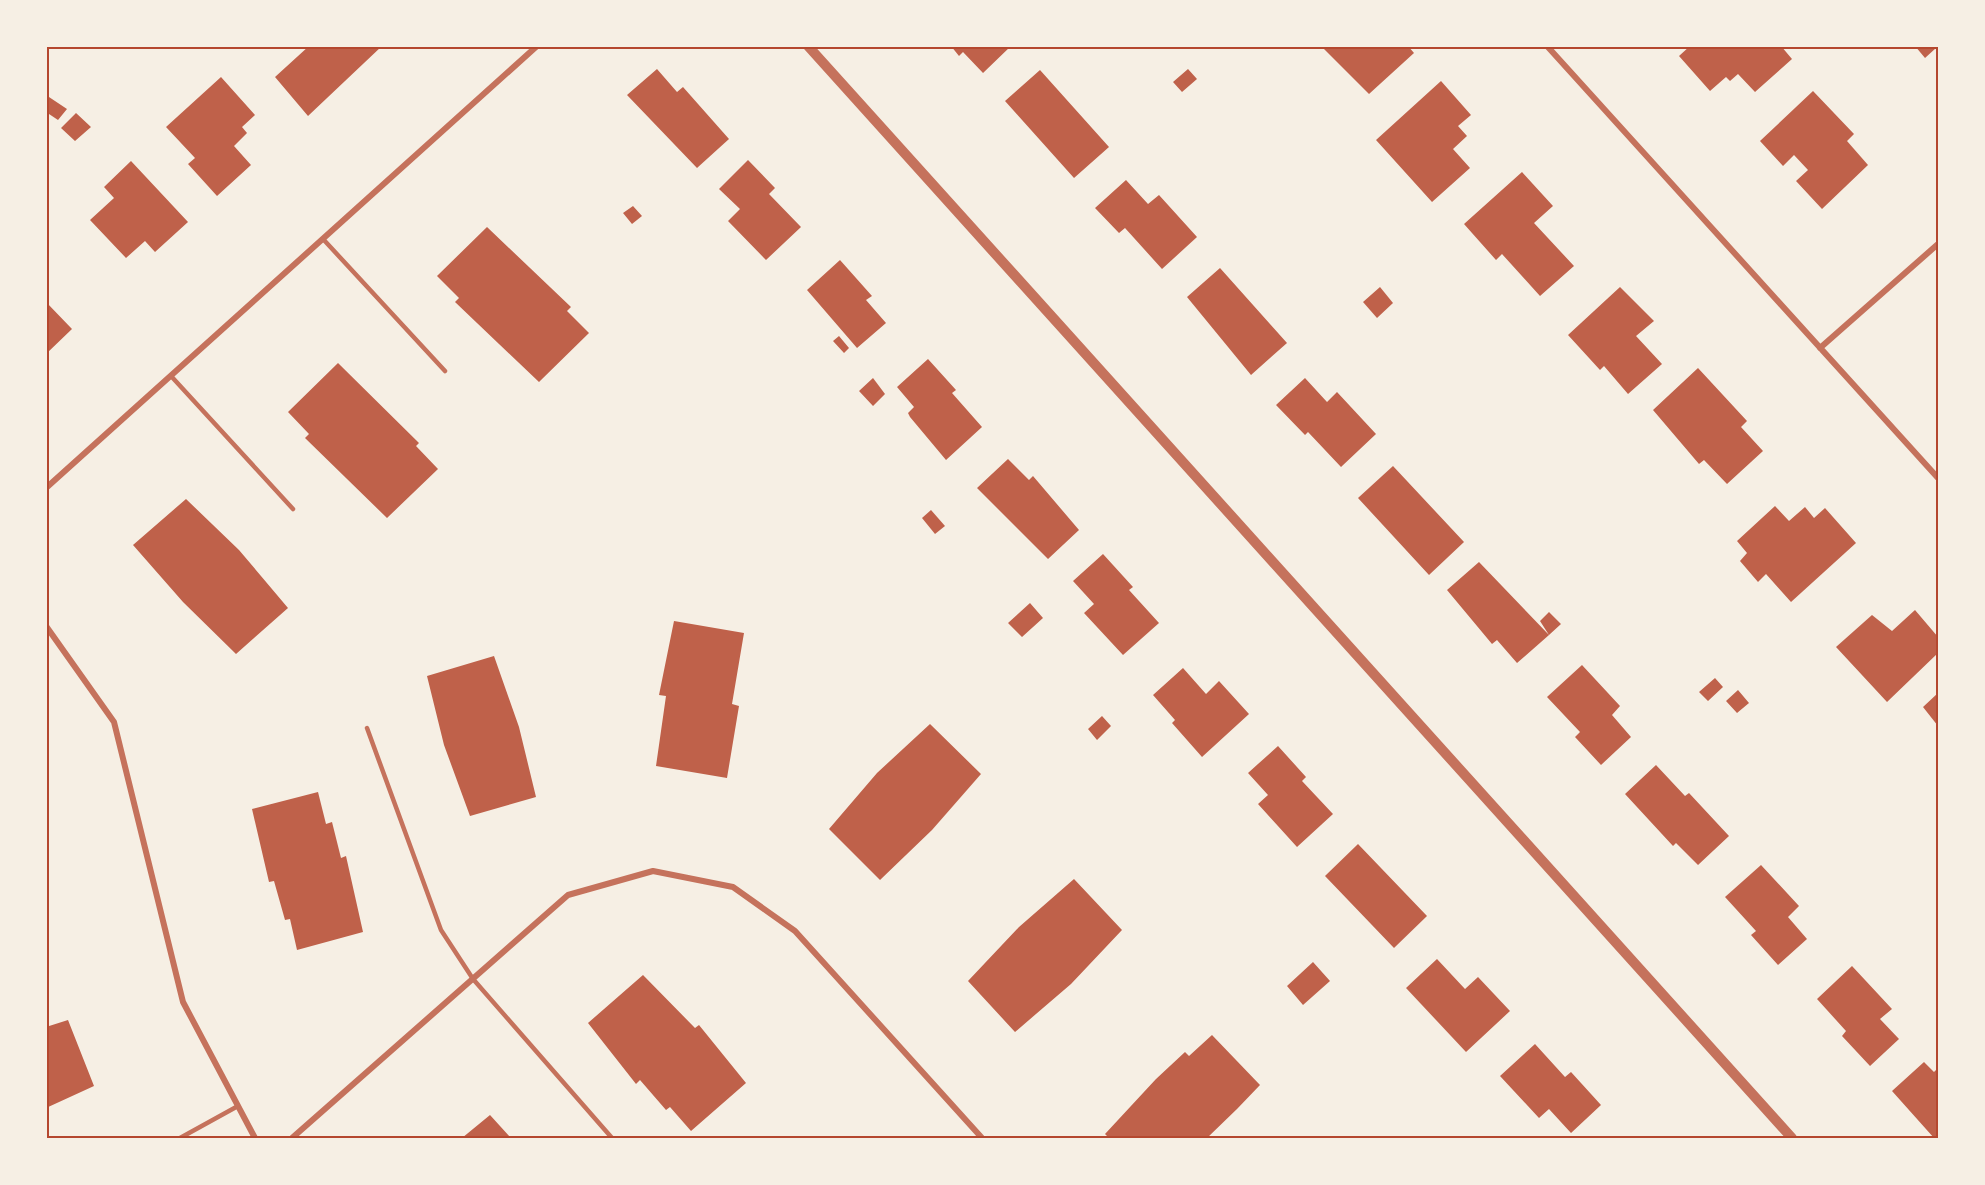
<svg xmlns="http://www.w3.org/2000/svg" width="1985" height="1185" font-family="Bitter,serif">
<rect width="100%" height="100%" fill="#f6efe4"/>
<path fill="#bf614a" d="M309 46H382L308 116 275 77Z
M951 46H1011L983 73 963 52 959 56Z
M1321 46H1408L1414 53 1369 94Z
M1690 46H1781L1792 59 1755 92 1738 74 1730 81 1726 77 1710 91 1679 56Z
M1915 46H1935L1936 48 1925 58Z
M657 69 677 92 683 87 729 139 697 168 627 95Z
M1188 69 1197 79 1182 92 1173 82Z
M1040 70 1109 147 1074 178 1005 101Z
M221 77 255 115 242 127 247 133 234 146 251 165 217 196 188 164 195 158 166 127Z
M1441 81 1471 115 1458 126 1467 136 1453 149 1470 168 1432 202 1376 140Z
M1813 91 1854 134 1847 141 1868 165 1822 209 1796 181 1808 170 1794 155 1783 166 1760 141Z
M49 97 67 109 58 120 46 112V100Z
M76 113 91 127 75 141 61 128Z
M748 160 775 188 769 194 801 227 766 260 728 221 740 209 719 189Z
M131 161 188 222 155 252 145 241 126 258 90 220 114 198 104 187Z
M1522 172 1553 206 1534 223 1574 266 1540 296 1502 254 1496 260 1464 224Z
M1126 180 1148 204 1159 195 1197 237 1162 269 1125 228 1119 233 1095 208Z
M633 206 642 216 632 224 623 213Z
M487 227 571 307 567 311 589 333 539 382 455 302 459 298 437 276Z
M840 260 872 296 866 300 886 323 857 348 807 290Z
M1220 268 1287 343 1251 375 1187 297Z
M1380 287 1393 303 1377 318 1363 302Z
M1620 287 1654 321 1636 336 1662 364 1628 394 1604 366 1600 370 1568 335Z
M46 302 72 329 46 354Z
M839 336 849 348 844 353 833 341Z
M928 359 956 390 952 393 982 427 946 460 910 417 908 413 914 407 897 387Z
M338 363 419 443 416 446 438 469 387 518 305 438 309 434 288 412Z
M1698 368 1747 421 1741 427 1763 451 1727 484 1704 460 1699 464 1653 410Z
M873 378 885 394 873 406 859 391Z
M1305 378 1327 402 1337 392 1376 434 1341 467 1308 432 1305 435 1276 405Z
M1008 459 1029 480 1033 476 1079 530 1048 559 977 488Z
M1393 466 1464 542 1429 575 1358 498Z
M186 499 239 550 288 608 236 654 183 602 133 545Z
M1775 506 1789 521 1805 507 1814 518 1825 508 1856 543 1791 602 1766 574 1758 582 1740 561 1747 553 1737 541Z
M931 510 945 526 935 534 922 518Z
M1103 554 1133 587 1129 590 1159 623 1123 655 1084 613 1094 604 1073 581Z
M1479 562 1549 635 1517 663 1497 640 1492 644 1447 590Z
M1030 603 1043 618 1022 637 1008 623Z
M1915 610 1938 637V653L1887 702 1836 647 1872 615 1892 631Z
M1549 612 1561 624 1549 635 1540 621Z
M674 621 744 633 732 704 739 706 727 778 656 766 666 696 659 695Z
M494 656 519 727 536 797 470 816 444 745 427 676Z
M1582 665 1620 706 1612 715 1631 737 1601 765 1575 737 1580 732 1547 697Z
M1183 668 1206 694 1219 681 1249 714 1202 757 1172 723 1175 720 1153 695Z
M1715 678 1723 687 1708 701 1699 692Z
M1738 690 1749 703 1737 713 1726 701Z
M1938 693V726L1923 707Z
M1102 716 1111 726 1097 740 1088 729Z
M930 724 981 774 932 830 880 880 829 829 877 773Z
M1278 746 1306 777 1302 781 1333 814 1297 847 1258 804 1268 795 1248 773Z
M1656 765 1685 796 1689 793 1729 836 1698 865 1676 843 1673 846 1625 794Z
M318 792 326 824 332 822 341 858 346 856 363 932 297 950 290 919 285 920 274 881 269 882 252 809Z
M1358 844 1427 916 1394 948 1325 876Z
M1761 865 1799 906 1788 917 1807 939 1778 965 1751 935 1756 931 1725 897Z
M1074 879 1122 930 1071 984 1015 1032 968 981 1019 927Z
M1437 959 1465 989 1478 977 1510 1011 1466 1052 1406 988Z
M1313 962 1330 981 1303 1005 1287 986Z
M1852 966 1892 1009 1880 1019 1899 1039 1870 1066 1842 1036 1846 1031 1817 999Z
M643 975 695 1028 699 1025 746 1083 691 1131 670 1107 666 1110 640 1080 636 1084 588 1023Z
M68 1020 94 1086 46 1108V1027Z
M1212 1035 1260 1085 1237 1109 1207 1138H1109L1105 1134 1156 1079 1185 1052 1189 1056Z
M1535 1044 1565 1077 1571 1072 1601 1105 1571 1133 1549 1109 1539 1118 1500 1076Z
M1924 1062 1934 1072 1938 1068V1138H1934L1892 1091Z
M490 1115 511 1138H462Z"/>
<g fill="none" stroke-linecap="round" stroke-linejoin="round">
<path stroke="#c5725c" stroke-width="4.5" d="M323 239 445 371
M171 376 293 509
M367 728 441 930 473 979 612 1138
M180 1138 238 1106"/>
<path stroke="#c5725c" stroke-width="6" d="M1547 46 1938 478
M1820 348 1938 244
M46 488 537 46
M46 626 114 722 183 1002 255 1138
M292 1138 568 895 653 871 733 887 795 931 982 1138"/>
<path stroke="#c5725c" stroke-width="10" d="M808 46 1792 1138"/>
</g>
<rect width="1985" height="1185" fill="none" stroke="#f6efe4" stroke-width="96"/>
<rect x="48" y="48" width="1889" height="1089" fill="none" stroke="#b5482f" stroke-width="2"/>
</svg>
